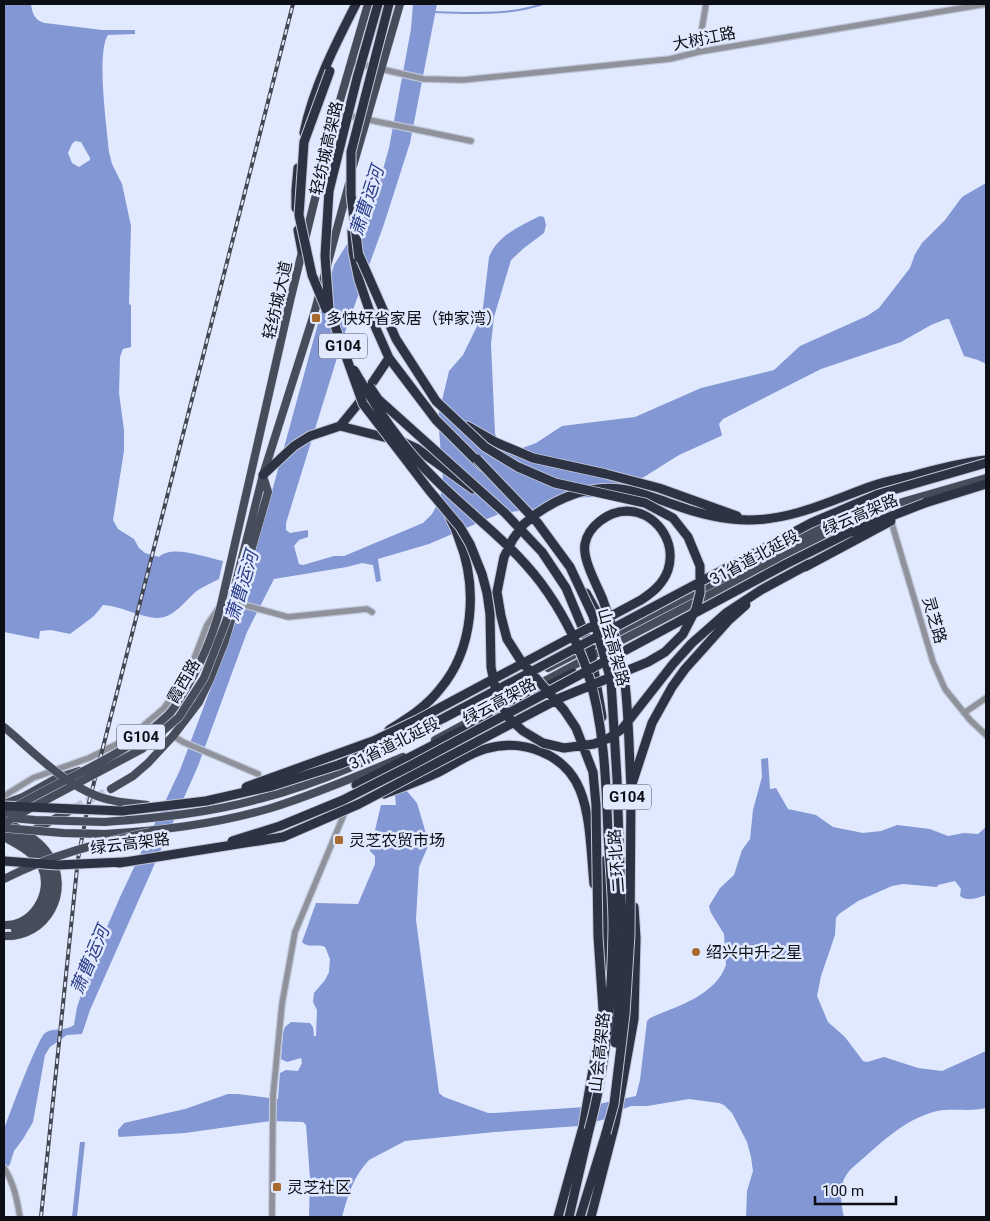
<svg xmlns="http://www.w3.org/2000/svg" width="990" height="1221" font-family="Roboto,'Noto Sans SC',sans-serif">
<rect width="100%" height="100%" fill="#e1e9fe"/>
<path fill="#8297d4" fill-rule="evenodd" d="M4 4H31C32 13 35 21 45 23L102 30H135V34L108 35C96 53 107 128 109 152L112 164 122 184 131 226 129 304 131 305V347L123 349 120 357 119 393 124 430V451L113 520 118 529 134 539 139 548 145 553 159 557C172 544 207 558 223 561L219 579C212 583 204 586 198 590 185 600 174 619 156 618 137 616 121 606 103 605L94 616 70 634 51 630 40 631 39 639 4 632ZM75 141 81 142 90 158V160L79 167 72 163 68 153 72 144Z
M413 4H437L410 143 384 224 345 332 286 523V530L290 533 308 530V537L299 540 294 546 299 564 303 565 334 556H344L423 523 432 514 440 499 443 481 438 417 449 371 463 355 482 316 489 257C498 235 520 226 540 216L544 217 546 225 544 233 524 248 511 260 494 317 491 344 495 434 498 440 520 449 536 443 562 426 635 417 701 388 774 370 800 346 867 316 879 308 910 268 915 254 922 243 945 220 962 197 986 183V364L978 360 964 356 949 319H946L931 325 901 342 821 369 723 419 719 424 722 435 721 436 679 455 644 477 593 497 568 498 544 508 501 513 429 544 378 559 381 581 376 582 373 565 362 563 347 567 274 579 247 632 198 766 90 1010 82 1034 67 1035 50 1047 45 1055 33 1122 23 1139 14 1151 10 1164 4 1172C4 1159 1 1142 4 1130 8 1117 38 1038 45 1033 53 1027 65 1032 74 1025L77 1007 96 952 121 895 180 770 248 589C245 577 250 568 254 557L334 265 374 201 389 148 411 29Z
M768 758 770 789 776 788 788 809 816 815 833 827 863 833 881 831 897 825 930 829 948 836 964 833 978 834 986 827V895C977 898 968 902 960 896L961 889 955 881 938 885 937 887 903 884 892 886 858 901 839 914 836 918 835 935 821 976 817 996 828 1022 845 1037 863 1061 867 1062 884 1057 918 1068 942 1071 986 1051V1108C970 1112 954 1108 937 1111 903 1119 877 1147 851 1169 838 1182 840 1200 844 1217H746L747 1191 753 1171 751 1157 747 1142 732 1113 724 1105 719 1103 689 1099 647 1106H631L623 1109 617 1116 579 1126 495 1132 405 1141 369 1160C353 1177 348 1195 342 1217H309L310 1178 306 1125 303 1122 271 1121 185 1133 119 1137 118 1135V1130L124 1123 185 1109 228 1094H238L278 1099 280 1073 286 1070 298 1071 302 1063 301 1058 287 1062 281 1059 283 1033 285 1027 291 1022 310 1023 313 1027 314 1036H316L317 1010 313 1002 314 993 325 980 329 972 330 959 325 947C317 943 309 949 302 942L316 903 358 904 375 864V856L370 851 381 805H396L394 787 401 784 417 803 429 844 419 867 416 920 439 1093 444 1097 488 1113H494L585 1107 636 1096 640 1080 647 1021 650 1018C677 1006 715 996 726 965L724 934 711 913 709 906 720 888 734 875 742 850 750 839 753 810 762 777 761 759Z
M80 1142H85L77 1217H72Z"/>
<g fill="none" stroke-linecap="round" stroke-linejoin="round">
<path stroke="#8297d4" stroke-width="2" d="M434 12C471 13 507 16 543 4"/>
<path stroke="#c1c8db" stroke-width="8" stroke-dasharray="8 4" stroke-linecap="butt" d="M76 807 111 789"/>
<g stroke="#bfc6d9" stroke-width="8">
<path id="minor" d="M698 52 706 4
M351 62 424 79 463 80 670 59 698 52 986 4
M336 113 471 141
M884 497 933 662 945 689 970 720 986 735
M237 603 288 617 367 609 372 612
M964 713 986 698
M173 736 183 742 258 774
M4 796 33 778 89 758 129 738 164 708 189 672 207 625 218 609
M4 1168C14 1183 17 1200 20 1217
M272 1217 273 1096 282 1004 295 932 352 795"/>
</g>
<g stroke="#bfc6d9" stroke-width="9">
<path id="major" d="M353 166 400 4
M221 605 290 301 334 121 368 4
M230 606 263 475 314 314 349 184
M548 668 868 504 890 494
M435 740 593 655 871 511 986 478
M111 789 133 776 148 763 173 736 199 702 210 679 225 641 268 492 263 476
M120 802 147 805
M4 804 23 797 57 778 79 771
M4 820C20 830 39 839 49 855 72 891 47 938 4 936
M105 822C157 818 209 813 259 799 322 783 381 755 438 725
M4 829C16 837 33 845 42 857 62 886 45 920 15 930
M30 832 73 809
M105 834C161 831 217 824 271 808 316 794 360 775 403 757
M4 837C18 845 34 852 42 868 53 893 32 927 4 925"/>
</g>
<g stroke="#bfc6d9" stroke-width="11">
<path id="highway" d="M304 133C313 88 335 45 356 4
M296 208V190L298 168
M298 230 302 251
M352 230 353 252 359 280 374 324 389 358 436 420 482 466
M340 426 358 404 389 358
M467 426 495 442 533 458 606 474 659 488 737 516
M263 475 294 446 310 436 340 426 403 442 416 448 473 489
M925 503 986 484
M536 514C566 493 600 482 636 492 648 495 660 500 672 504 696 513 723 520 749 520 793 520 832 500 872 486 885 481 899 479 912 476 937 469 961 463 986 460
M542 552 566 588 590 646 602 717
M586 593 604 625 617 663
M389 730C408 718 426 707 440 689 474 649 478 587 459 539 457 532 454 525 450 518
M356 785 573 673
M384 794C402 787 420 781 437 773 453 765 468 754 485 749 522 738 565 753 580 790 591 817 591 855 594 884
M604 975 606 860
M558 1217 583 1127 596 1052
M569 1217 589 1130
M580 1217 606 1133
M591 1217 615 1124 634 1019 636 938 634 907"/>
</g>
<use href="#minor" stroke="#8f929a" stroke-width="5.5"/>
<use href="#major" stroke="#464c5a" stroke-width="8"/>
<use href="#highway" stroke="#2e3343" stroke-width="9"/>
<g stroke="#434751" stroke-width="4">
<path id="rail" d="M41 1217 78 859 88 806 293 4"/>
</g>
<use href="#rail" stroke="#e1e9fe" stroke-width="2" stroke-dasharray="5.5" stroke-linecap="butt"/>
<g stroke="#bfc6d9" stroke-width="9" stroke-linecap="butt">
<path id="major-bridge" d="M4 727C33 751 61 782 97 796 104 799 112 800 120 802
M4 814C58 779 122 760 169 714 174 709 178 701 182 695 199 668 213 636 221 605
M12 818 35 820 105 822
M4 824 14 817 142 749 179 717 204 678 227 619 230 606
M4 828 63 833 105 834
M4 879C53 854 96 844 150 832"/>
</g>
<g stroke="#bfc6d9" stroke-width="11" stroke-linecap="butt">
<path id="highway-bridge" d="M378 4 357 78 329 191 325 256 329 309 363 404 429 490 460 527 470 544 482 574 487 593 490 614 491 667 497 697 509 718 523 731 543 743 564 748 594 744 609 738 622 729 673 664 692 643 726 613 761 590 809 564
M359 258 351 195V152L389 4
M326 309 312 275 299 215 304 142 330 71
M354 370C377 409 402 447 435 479 470 514 511 543 541 583 561 610 576 639 587 670 604 722 606 779 608 834 610 865 613 897 613 928 612 996 607 1065 589 1130
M370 387 378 399 505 513 542 552
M477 459 537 522 570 567 593 616 611 681 617 779 622 932 618 1014 615 1043
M536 514 524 524 513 539 504 557 497 592 501 616 507 639 521 661 564 710 576 728 593 772 596 805 598 936 603 1010 597 1060
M805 567 891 521
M246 787 373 741 417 720 641 600C653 592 663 584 668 570 677 541 656 512 627 511 609 511 588 526 585 544 582 559 597 585 603 600 612 625 622 659 625 684 629 718 629 753 631 787
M4 806 122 811 206 801 272 786 338 765 379 749 444 718 811 523 879 494 986 463
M232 841 280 826 343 800 410 766 786 564 848 533 925 503
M4 861 57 865 124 862
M119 863 283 837 359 804 560 698 648 662 665 652 683 634 696 609 700 593V566L688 537 673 518 645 503 555 483 518 467 485 447 436 401 396 339 359 255
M606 1133 614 1104 625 1014 630 935 631 787 652 723 672 687 685 669 728 621 746 605"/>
</g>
<use href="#major-bridge" stroke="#464c5a" stroke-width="8"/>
<use href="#highway-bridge" stroke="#2e3343" stroke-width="9"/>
</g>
<g fill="#a96a32" stroke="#e1e9fe" stroke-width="2">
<rect x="311" y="313" width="10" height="10" rx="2.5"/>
<rect x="334" y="835" width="10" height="10" rx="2.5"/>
<circle cx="696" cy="952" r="5"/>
<rect x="272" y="1182" width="10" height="10" rx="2.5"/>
</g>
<g text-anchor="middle" stroke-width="5" stroke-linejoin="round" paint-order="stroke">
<g fill="#e1e9fe" stroke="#4c505c" stroke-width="1">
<rect x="319" y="333.5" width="48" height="25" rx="4"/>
<rect x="117" y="724.5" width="48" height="25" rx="4"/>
<rect x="603" y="784.5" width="48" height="25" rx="4"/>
</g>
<g font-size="15" font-weight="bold" fill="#0c0f16">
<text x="343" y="351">G104</text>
<text x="141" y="742">G104</text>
<text x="627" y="802">G104</text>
</g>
<g font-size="16" fill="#0c0f16" stroke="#e1e9fe">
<text transform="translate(704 38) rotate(-11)" y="6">大树江路</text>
<text transform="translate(326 148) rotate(-77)" y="6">轻纺城高架路</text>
<text transform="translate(277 300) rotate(-77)" y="6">轻纺城大道</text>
<text transform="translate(860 514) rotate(-23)" y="6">绿云高架路</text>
<text transform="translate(754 557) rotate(-28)" y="6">31省道北延段</text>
<text transform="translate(935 620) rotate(74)" y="6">灵芝路</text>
<text transform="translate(614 647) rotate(75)" y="6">山会高架路</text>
<text transform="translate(183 681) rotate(-60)" y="6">霞西路</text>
<text transform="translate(499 701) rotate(-28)" y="6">绿云高架路</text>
<text transform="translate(394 743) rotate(-26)" y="6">31省道北延段</text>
<text transform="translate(130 843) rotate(-7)" y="6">绿云高架路</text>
<text transform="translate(616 861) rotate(-94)" y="6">二环北路</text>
<text transform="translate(599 1052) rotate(-84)" y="6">山会高架路</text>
</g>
<g font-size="16" fill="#0c0f16" stroke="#e1e9fe" text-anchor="start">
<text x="326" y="324">多快好省家居（钟家湾）</text>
<text x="349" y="846">灵芝农贸市场</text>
<text x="706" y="958">绍兴中升之星</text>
<text x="287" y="1193">灵芝社区</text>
</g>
<g font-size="18" font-style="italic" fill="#2c3e88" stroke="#e1e9fe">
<text transform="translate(367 201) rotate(-72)" y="6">萧曹运河</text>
<text transform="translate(242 586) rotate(-73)" y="6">萧曹运河</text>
<text transform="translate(90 960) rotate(-67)" y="6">萧曹运河</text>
</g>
</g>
<rect width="990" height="1221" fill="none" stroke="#0c0f16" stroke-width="10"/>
<path d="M815 1196v8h81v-8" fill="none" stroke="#0c0f16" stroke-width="2.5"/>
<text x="822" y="1196" font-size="15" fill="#0c0f16" stroke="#e1e9fe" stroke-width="4" paint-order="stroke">100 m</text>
</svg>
